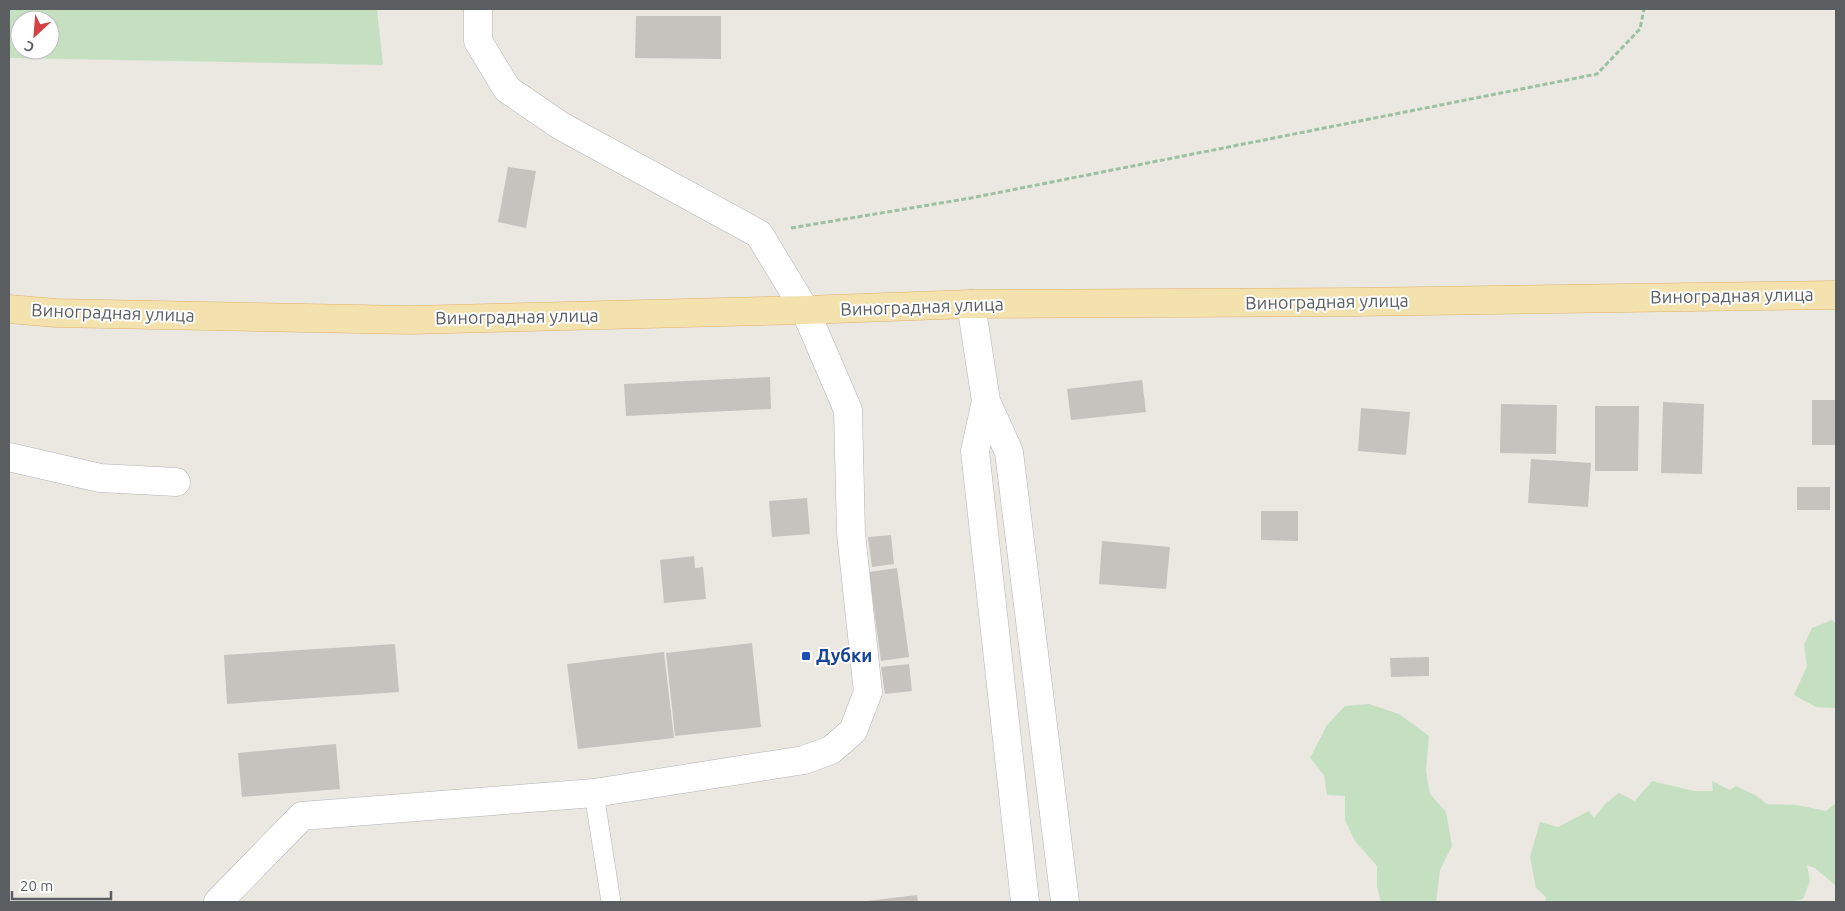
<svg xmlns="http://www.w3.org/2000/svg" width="1845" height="911" font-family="Ubuntu,sans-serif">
<rect width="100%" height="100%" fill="#ebe8e2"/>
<path fill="#c4e0c1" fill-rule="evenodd" d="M9 9H377L383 65 9 58ZM20 20H50V50H20Z
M1832 620 1836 624V708L1816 707 1794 695 1807 666 1804 645 1812 628Z
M1369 704 1399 714 1429 736 1426 771 1430 794 1446 812 1452 846 1440 870 1436 902H1381L1377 887V866L1355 841 1345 820V796L1327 795 1324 775 1310 758 1327 725 1345 706Z
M1652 781 1694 791H1713L1712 781 1730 790 1736 786 1755 795 1767 804 1797 805 1826 811 1836 803V886L1815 868 1807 865 1810 881 1803 899 1787 902H1545L1546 897 1536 888 1530 857 1540 822 1558 827 1589 811 1594 818 1606 803 1619 793 1635 801Z"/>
<path fill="#c6c3bf" d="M636 16H721V59L635 58Z
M508 167 536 171 526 228 498 222Z
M770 377 771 409 626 416 624 384Z
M1142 380 1146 412 1071 420 1067 389Z
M1812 400H1836V445H1812Z
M1663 402 1704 404 1702 474 1661 473Z
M1501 404 1557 405 1556 454 1500 453Z
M1595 406H1639L1638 471H1595Z
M1361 408 1410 412 1406 455 1358 451Z
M1531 459 1591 463 1588 507 1528 503Z
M1797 487H1830V510H1797Z
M807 498 810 534 772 537 769 501Z
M1261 511H1298V541L1261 540Z
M891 535 894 564 872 567 868 537Z
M1102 541 1170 547 1166 589 1099 584Z
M694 556 695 568 703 567 706 599 664 603 660 560Z
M897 568 909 657 881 661 869 572Z
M752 643 761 727 675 736 666 653Z
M395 644 399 692 227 704 224 655Z
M664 652 674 738 578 749 567 664Z
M1429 657V676L1391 677 1390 658Z
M909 664 912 691 885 694 881 667Z
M336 744 340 789 242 797 238 753Z
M917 895 918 902H867V901Z"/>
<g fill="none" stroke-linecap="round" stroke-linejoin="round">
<g stroke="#afb3b6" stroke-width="20">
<path id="service" d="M594 793 611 902"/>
</g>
<g stroke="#afb3b6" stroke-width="29">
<path id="minor" d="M971 304 986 401 1009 452 1065 902
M986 401 975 451 1025 902
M9 457 100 478 176 482
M218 902 302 816 594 793 804 760 831 750 853 731 868 692 851 533 848 410 805 310 759 234 561 126 507 89 478 41V9"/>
</g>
<g stroke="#dfb167" stroke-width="29">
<path id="primary" d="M9 309 56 313 410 320 805 310 971 304 1356 302 1836 295"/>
</g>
<path stroke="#9bc0a2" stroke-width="3" stroke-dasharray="5 2.5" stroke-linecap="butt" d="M791 228 971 198 1597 74 1640 29 1644 9"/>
<use href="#service" stroke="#fff" stroke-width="19"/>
<use href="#minor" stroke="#fff" stroke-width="28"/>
<use href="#primary" stroke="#f4e2ae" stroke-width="28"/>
</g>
<rect fill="#1a4fb4" stroke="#fff" stroke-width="2" x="801" y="651" width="10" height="10" rx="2.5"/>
<g text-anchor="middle" stroke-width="4" stroke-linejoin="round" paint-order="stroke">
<g font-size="18" fill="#5a5e61" stroke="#fff">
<text transform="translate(1732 296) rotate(-1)" y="6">Виноградная улица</text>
<text transform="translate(1327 302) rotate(-1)" y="6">Виноградная улица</text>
<text transform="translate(922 307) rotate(-2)" y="6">Виноградная улица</text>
<text transform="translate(113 313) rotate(2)" y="6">Виноградная улица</text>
<text transform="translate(517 317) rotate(-1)" y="6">Виноградная улица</text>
</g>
<g font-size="18" font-weight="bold" fill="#164399" stroke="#fff" text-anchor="start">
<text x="816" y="662">Дубки</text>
</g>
</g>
<rect width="1845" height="911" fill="none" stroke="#5a5e61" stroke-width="20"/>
<g transform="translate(35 35) rotate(206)"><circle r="24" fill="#ffffff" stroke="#bdbfc0"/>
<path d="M0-4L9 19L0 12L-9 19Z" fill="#d24144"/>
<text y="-8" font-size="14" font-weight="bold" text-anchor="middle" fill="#5a5e61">С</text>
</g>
<path d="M12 891v8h99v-8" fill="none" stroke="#5a5e61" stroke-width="2.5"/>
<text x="20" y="891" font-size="15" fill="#5a5e61" stroke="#ffffff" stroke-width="4" paint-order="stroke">20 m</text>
</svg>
